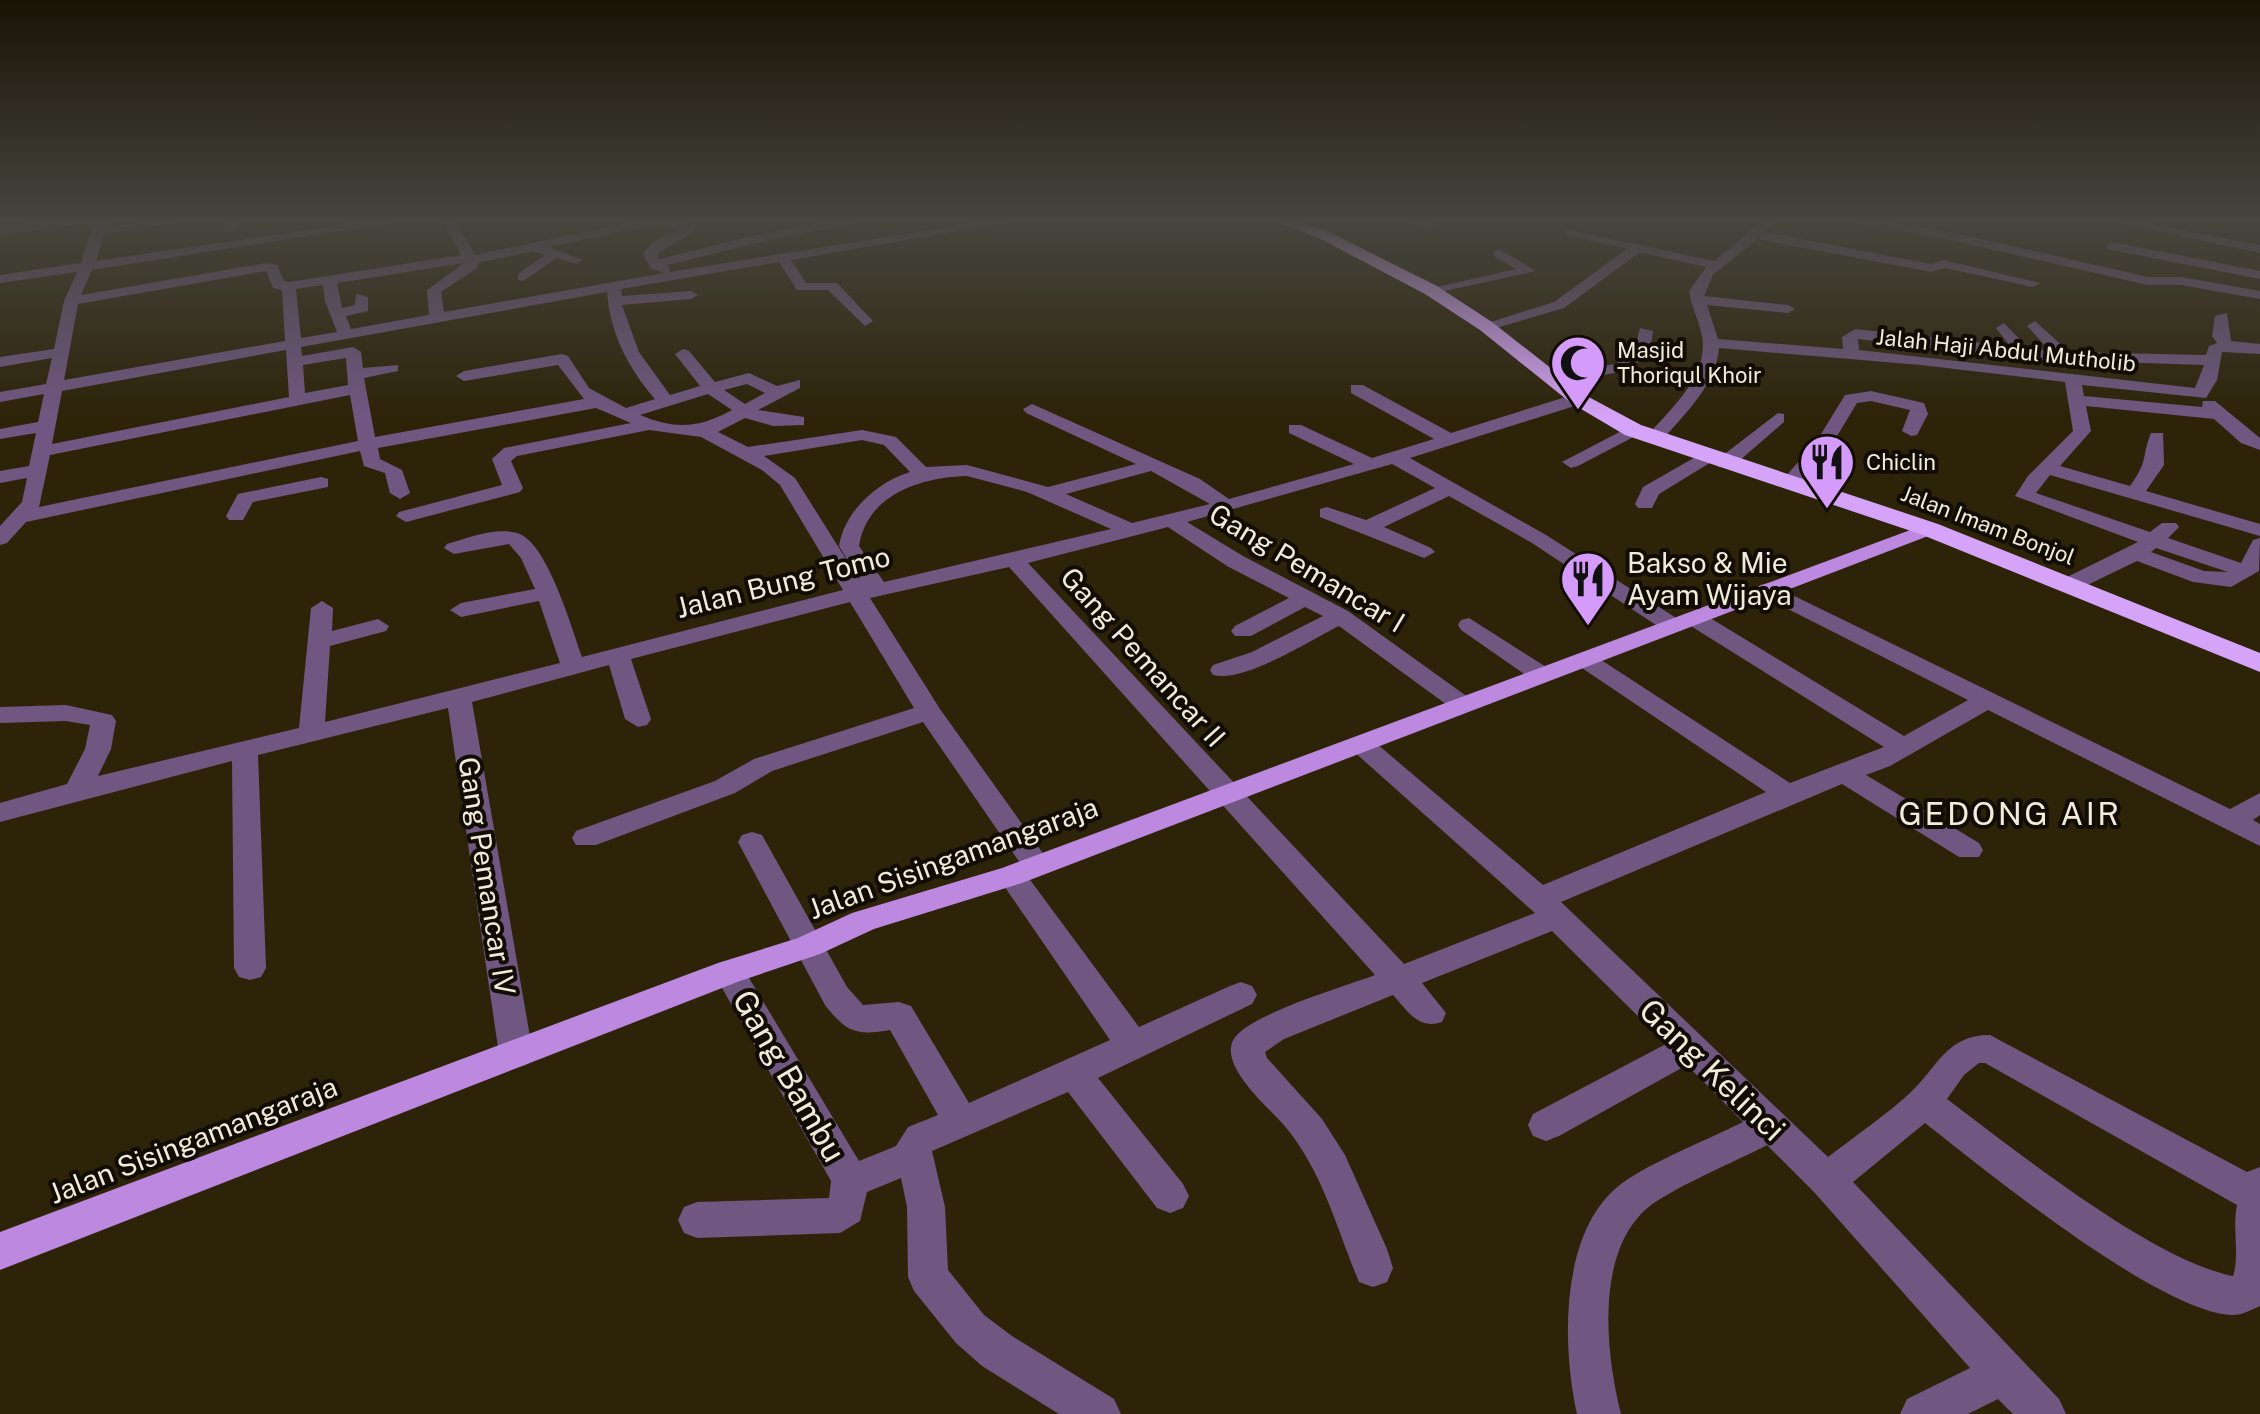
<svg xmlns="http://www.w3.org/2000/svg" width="2260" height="1414" font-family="'Public Sans',sans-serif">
<rect width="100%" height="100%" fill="#2d2309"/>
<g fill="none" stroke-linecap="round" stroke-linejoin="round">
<path fill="#705781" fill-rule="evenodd" d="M62 219H107L106 226 195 219 104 234 96 261 382 219H415L92 270 81 295 266 263 277 265 284 281 289 282 461 255 443 219H455L475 255 645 219H669L694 226V232L657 254 659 259C731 242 803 219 877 219L773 239 668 265 670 272 997 219H1027L791 260 806 283H837L873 321 865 326 828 290H797L779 262 621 289 622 296 691 291 698 295 691 299 622 305 639 352 670 395 700 386 675 354 683 349 689 351 715 382 749 373 777 386 800 380V388L758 410 804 417V425L773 426 745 418 718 432 748 447 862 430 896 437 926 467 967 465 1048 487 1136 464 1026 413 1023 409 1032 404 1200 479 1229 499 1354 464 1289 433V425H1301L1372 458 1434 439 1351 393V385H1363L1451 433 1572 395H1584V403L1410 458 1546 535 1681 621 1684 626 1681 631H1665L1532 543 1449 496 1384 527 1431 548 1435 552 1424 558 1320 517V509L1327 507 1366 520 1435 488 1392 464 1187 522 1243 556 1348 611 1472 700 1475 705 1472 710H1454L1339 626C1310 640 1245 683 1213 675L1210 670 1213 665 1252 652 1323 616 1305 607 1251 636H1235L1231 631 1235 626 1289 598 1227 566 1168 527 1028 563 1404 964 1535 913 1352 750 1348 744 1352 738H1370L1543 885 1766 792 1576 664 1572 659 1576 654H1592L1790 783 1884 747 1686 623 1683 618 1686 613H1702L1904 736 1968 700 1760 595 1757 590 1760 585 1768 583 2230 809 2260 793V815L2253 820 2260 824V846L1988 710 1890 766 1866 775 1979 843 1983 850 1979 857H1959L1842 784 1561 902 1828 1157C1855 1136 1885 1116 1910 1093 1938 1067 1946 1035 1990 1035L2247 1172 2260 1167V1306C2251 1310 2240 1316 2231 1315 2158 1311 1986 1171 1925 1123L1853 1182 2059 1399 2066 1414H2013L1998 1399 1968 1414H1900L1907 1399 1970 1368 1814 1192 1767 1145C1737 1161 1667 1190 1645 1210 1595 1256 1606 1355 1621 1414H1577C1562 1347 1559 1231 1621 1184 1649 1163 1709 1139 1743 1122L1687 1065 1559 1136 1546 1141 1533 1136 1528 1125 1533 1114 1666 1044 1552 931 1422 983 1446 1013 1442 1022C1418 1030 1408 1011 1393 995L1284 1039 1265 1052 1267 1058 1322 1119 1345 1155 1387 1249 1393 1268 1387 1282 1373 1287 1359 1282C1336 1227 1323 1171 1283 1124 1268 1107 1214 1062 1236 1036 1257 1012 1343 987 1375 975L1009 567 870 598 940 709 1047 859 1052 866 1047 873 1037 876 1027 873 923 722 772 771 735 793 596 845H576L572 838 576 831 715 781 754 759 914 708 850 602 631 659 651 719 647 725 638 727 625 719 609 665 472 702 533 1054 528 1064 516 1068 504 1064 499 1054 448 708 258 755 266 968 261 977 250 980 239 977 234 968 232 761 0 822V803L67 784 85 749 90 725 66 721 0 723V707L66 705 112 715 116 721 111 749 98 776 299 728 311 608 322 601 333 608 332 631 378 619 389 626 386 631 330 646 325 722 560 663 539 601 461 617 450 610 461 603 535 589 521 558 509 544 454 554 444 548 447 544C469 538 494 527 517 533 547 541 572 629 582 657L843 590 780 485 762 470 701 437 649 430 517 456 511 461 523 488 520 492 406 522 396 516 399 512 502 485 492 459 504 448 631 423 596 408 378 448 380 459 402 470 410 493 400 499 390 493 385 473 364 466 360 451 26 522 7 543 0 545V526L22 502 27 478 0 483V471L29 466 36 433 0 439V429L38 422 44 394 0 402V392L46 384 52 358 0 367V357L54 349 64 301 77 272 0 283V275L81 263 94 222 0 235V227ZM656 224 677 230 654 241 643 253 650 268 664 273 444 312 441 292 477 268 478 263 532 251 545 255 518 274V280L523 281 557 258 576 264 583 260 549 247ZM464 263 427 290 429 315 351 329 346 316 368 311V297L356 294 355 305 342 308 337 283ZM266 271 273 288 282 290 285 341 64 380 78 304ZM323 285 325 301 337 332 301 338 296 289ZM607 292C610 333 628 368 655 399L626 408 589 388 568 356 562 354 464 371 456 376 464 381 558 365 584 399 375 437 364 378 398 371V365L363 368 361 352 353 347 302 356 301 347ZM286 350 289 397 52 444 62 391ZM346 358 348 385 305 393 303 365ZM747 384 765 393 745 404 724 390ZM708 394 732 410C699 428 676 430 640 415ZM350 395 358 441 39 507 50 455ZM862 440 884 445 910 472C877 482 844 512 839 546L863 586 795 478 764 456ZM1151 471 1210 504 1132 523 1066 494ZM967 476 1027 492 1111 529 884 582 859 546C867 494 922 477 967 476ZM1979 1063H1985L2237 1205C2232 1228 2240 1254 2233 1276 2153 1261 2015 1150 1947 1099L1964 1075Z
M226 219H238L235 233 224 230Z
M1395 219H1418L1438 226 1432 230Z
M1765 219H1779L1765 232 1931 264 1944 260 2040 283 2033 287 1945 268 1932 272 1757 239 1713 275 1704 296 1788 305 1795 309 1788 313 1707 305 1718 339 1843 349 1842 337 1855 329 2010 346 1996 328 2004 323 2028 348 2050 351 2027 326 2035 321 2069 352 2206 355 2209 346 2217 343 2212 336 2215 316 2227 313 2231 341 2260 344V354L2222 352 2217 380 2206 398 2082 385 2084 396 2202 407 2203 401H2215L2260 438V450L2241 443 2214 419 2086 406 2091 431 2060 466 2130 486C2149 460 2141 458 2151 433H2163L2164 465 2146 491 2260 524V536L2050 475 2036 493 2150 532 2162 523H2176L2179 527 2168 538 2241 563 2253 540 2260 538 2259 571 2231 587 2193 582 2137 561 2079 589H2063L2060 584 2063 579 2138 542 2015 496 2028 476 2073 431 2065 382 1921 365 1719 348C1716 386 1683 415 1660 443H1648V435C1671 408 1709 376 1702 336 1699 320 1691 306 1689 291L1706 267 1640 252 1564 308 1486 331 1478 326 1554 302 1627 249 1566 235V229L1714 261ZM1858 339 2024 359 2204 365 2195 388 1859 350ZM2156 548 2228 572 2204 571 2151 552Z
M1839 219H1869L1955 233 2148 277H2181L2260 291V299L2181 285H2148L1955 241Z
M2100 219H2126L2260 245V253Z
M2112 242 2260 271V279L2107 249 2105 246Z
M1499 249 1536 271 1431 294 1424 290 1516 269 1494 256V250Z
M1640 328 1653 331 1650 353 1626 371 1552 384 1544 379 1552 374 1615 364 1634 351Z
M1871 391 1924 403 1928 414 1917 435 1911 436 1902 431 1910 410 1871 401 1857 403 1831 446 1797 487H1783L1780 483 1818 439 1845 395Z
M1778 413 1784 414V422L1732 467H1718V459Z
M1633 425 1639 426V434L1578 466 1571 468 1562 462Z
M1706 451 1713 453V461L1659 494 1652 508H1638L1635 504 1643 487Z
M321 477 328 479V487L253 502 243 520H229L226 516 238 494Z
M1469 618 1551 670 1554 675 1551 680H1533L1461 630 1458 625 1461 620Z
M752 832 762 835 847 987 863 1005 899 1002 911 1006 969 1103 1110 1040 1002 883 997 876 1002 869 1012 865 1022 869 1139 1027 1230 986 1241 982 1252 986 1257 995 1252 1004 1098 1078 1183 1184 1189 1196 1183 1208 1170 1213 1157 1208 1068 1092 932 1151 945 1207 948 1270 984 1315 1012 1336 1114 1399 1121 1414H1059L982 1366 956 1343 914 1291 908 1277 907 1207 901 1178 867 1192 860 1221 840 1233 697 1238 684 1233 678 1220 684 1207 697 1202 829 1198 831 1181 713 972 718 963 729 960 740 963 859 1161 896 1146 908 1127 938 1115 890 1030C856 1036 846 1032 825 1005L738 842 742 835Z"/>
<path fill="#bd88df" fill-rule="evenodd" d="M1929 523 1939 529 1936 533 1022 883 874 929 820 954 740 981 0 1270V1232L718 963 798 938 852 913 1002 868Z"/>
<path fill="#d5a3f7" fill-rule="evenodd" d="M1269 219H1291L1329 232 1437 286 1492 322 1585 395 1641 425 1938 524 2260 653V672L1920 534 1625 435 1571 403 1480 330 1425 294 1319 238Z"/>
</g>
<linearGradient id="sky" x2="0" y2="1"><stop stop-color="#191305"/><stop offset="0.53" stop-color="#46453e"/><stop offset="1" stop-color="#46453e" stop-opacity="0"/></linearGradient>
<rect width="2260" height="417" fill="url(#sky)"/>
<defs>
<g id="mosque-pin" transform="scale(2.875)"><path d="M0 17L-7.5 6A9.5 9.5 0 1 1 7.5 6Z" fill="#d59bfa" stroke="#110d04"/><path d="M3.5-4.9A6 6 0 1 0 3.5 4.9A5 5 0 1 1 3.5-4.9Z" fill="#111"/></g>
<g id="restaurant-pin" transform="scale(2.875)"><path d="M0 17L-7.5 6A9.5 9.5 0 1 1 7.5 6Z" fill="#d59bfa" stroke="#110d04"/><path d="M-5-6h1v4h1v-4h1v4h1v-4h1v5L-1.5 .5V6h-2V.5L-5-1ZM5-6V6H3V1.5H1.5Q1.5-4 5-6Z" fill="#111"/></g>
</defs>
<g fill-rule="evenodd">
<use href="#mosque-pin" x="1578" y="363"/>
<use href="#restaurant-pin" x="1827" y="462"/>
<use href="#restaurant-pin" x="1588" y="579"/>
</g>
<g text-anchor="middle" stroke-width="8" stroke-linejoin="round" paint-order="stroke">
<g font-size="22" fill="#f1ebdc" stroke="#110d04" text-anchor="start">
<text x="1617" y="358">Masjid<tspan x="1617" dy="25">Thoriqul Khoir</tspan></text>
<text x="1866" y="470">Chiclin</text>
</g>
<g font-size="22" fill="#f1ebdc" stroke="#110d04">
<text transform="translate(2006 350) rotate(6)" y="8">Jalah Haji Abdul Mutholib</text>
<text transform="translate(1988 525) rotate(21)" y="8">Jalan Imam Bonjol</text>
</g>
<g font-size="28" fill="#f1ebdc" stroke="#110d04" text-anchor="start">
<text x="1627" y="573">Bakso &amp; Mie<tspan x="1627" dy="32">Ayam Wijaya</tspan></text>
</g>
<g font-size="28" fill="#f1ebdc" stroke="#110d04">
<text transform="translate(1307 568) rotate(31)" y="10">Gang Pemancar I</text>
<text transform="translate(783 582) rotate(-14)" y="10">Jalan Bung Tomo</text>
<text transform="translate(1143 657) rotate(48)" y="10">Gang Pemancar II</text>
<text transform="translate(953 858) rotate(-20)" y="10">Jalan Sisingamangaraja</text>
<text transform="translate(487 876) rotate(81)" y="10">Gang Pemancar IV</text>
<text transform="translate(193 1140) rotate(-21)" y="10">Jalan Sisingamangaraja</text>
</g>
<g font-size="32" letter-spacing="2.5" fill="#f1ebdc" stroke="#110d04">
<text x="2010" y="825">GEDONG AIR</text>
</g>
<g font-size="32" fill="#f1ebdc" stroke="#110d04">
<text transform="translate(1712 1070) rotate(44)" y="11">Gang Kelinci</text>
<text transform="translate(789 1076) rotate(60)" y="11">Gang Bambu</text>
</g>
</g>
</svg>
